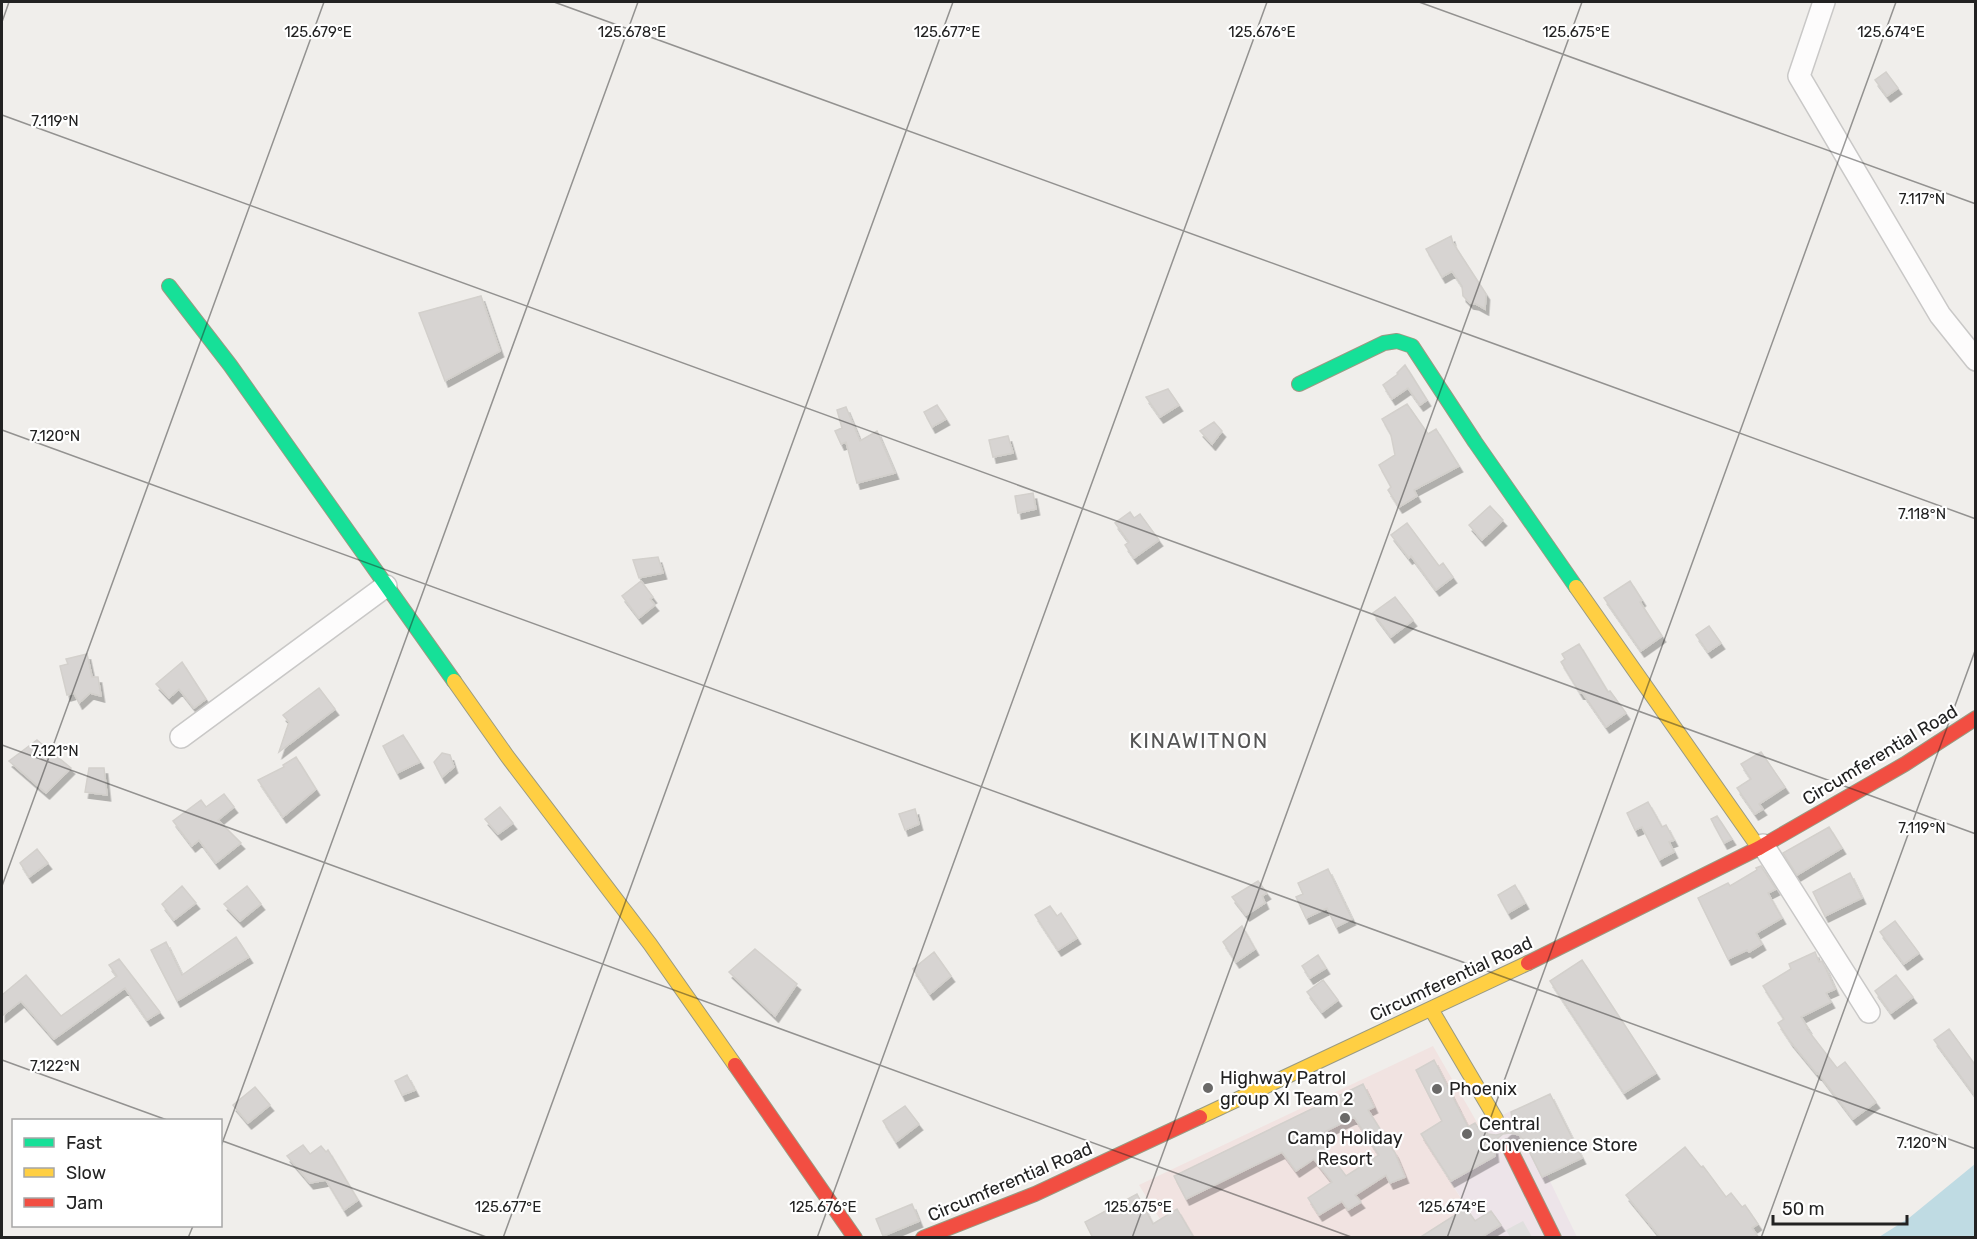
<svg xmlns="http://www.w3.org/2000/svg" width="1977" height="1239" font-family="Rubik,sans-serif">
<defs>
<filter id="shadow"><feDropShadow dx="3.5" dy="6" stdDeviation="0" flood-color="#0004"/></filter>
</defs>
<rect width="100%" height="100%" fill="#f0eeeb"/>
<path fill="#f1e3e1" d="M1433 1046 1486 1138 1440 1166 1486 1237H1171L1139 1185Z"/>
<path fill="#ede4e9" d="M1515 1109 1577 1237H1486L1440 1165 1486 1138 1480 1126Z"/>
<path fill="#e0dfde" d="M1523 1221 1532 1237H1510L1506 1230Z"/>
<path fill="#bfdbe3" d="M1975 1164V1237H1879L1909 1218Z"/>
<path fill="#d7d4d2" stroke="#d3d0cc" stroke-width="1.5" fill-rule="evenodd" filter="url(#shadow)" d="M1886 72 1898 88 1887 96 1875 80Z
M1451 236 1453 243 1486 294 1485 309 1476 304 1470 303 1463 296 1462 286 1452 271 1442 277 1426 249Z
M481 296 500 351 445 381 419 313Z
M1405 365 1427 400 1420 405 1408 388 1392 399 1383 385 1398 374 1397 373Z
M1168 389 1179 405 1160 417 1146 397Z
M1407 404 1428 434 1436 429 1459 466 1414 490 1417 496 1399 507 1388 490 1391 487 1379 465 1395 455 1391 435 1382 419Z
M937 405 946 419 932 427 924 412Z
M846 407 860 441 877 431 895 473 857 483 846 442 841 444 835 431 842 428 837 410Z
M1214 422 1222 431 1212 444 1200 431Z
M1008 436 1013 453 993 457 989 440Z
M1033 493 1036 509 1018 513 1015 496Z
M1490 506 1503 520 1482 540 1469 525Z
M1130 512 1134 518 1140 514 1159 540 1134 558 1125 545 1129 542 1115 523Z
M1407 523 1439 566 1443 563 1453 577 1436 590 1411 556 1409 558 1391 535Z
M658 557 663 573 639 578 633 560Z
M641 581 653 597 650 599 655 605 639 618 622 596Z
M1630 581 1642 600 1640 602 1662 636 1641 651 1604 598Z
M1395 597 1413 620 1391 637 1373 613Z
M1709 626 1721 643 1708 652 1696 635Z
M1579 644 1608 692 1610 691 1626 713 1606 727 1582 692 1580 693 1561 662 1565 659 1562 654Z
M87 654 92 677H98L101 696 90 693 79 703 74 693 67 695 60 666 68 664 66 659Z
M182 662 206 699 194 708 179 689 169 698 156 684Z
M319 688 335 709 279 752 289 722 283 715Z
M403 735 420 762 397 773 383 746Z
M37 740 71 768 46 793 9 761Z
M1761 752 1785 787 1759 804 1763 809 1755 814 1737 788 1751 779 1741 764Z
M442 753 450 755 454 767 442 777 434 762Z
M296 757 316 789 283 817 258 780 284 767 283 765Z
M89 768H104L107 795 85 792Z
M224 794 234 807 218 820 241 843 216 863 199 840 192 846 173 821 201 800 206 807Z
M1648 802 1662 827 1666 825 1674 840 1669 842 1674 852 1659 860 1642 827 1635 830 1627 813Z
M500 807 513 823 498 834 485 819Z
M915 809 919 824 905 830 899 814Z
M1717 816 1732 839 1724 843 1711 819Z
M1829 827 1842 848 1797 875 1783 853Z
M37 849 48 863 29 877 20 863Z
M1761 866 1776 889 1768 893 1782 918 1756 933 1762 944 1749 952 1747 950 1728 959 1698 898 1728 883 1730 886 1757 870 1756 868Z
M1328 869 1352 919 1336 927 1327 908 1306 918 1296 897 1303 894 1298 883Z
M1850 873 1862 898 1825 916 1813 892Z
M1258 881 1267 893 1262 896 1265 903 1246 915 1232 897Z
M1515 885 1525 903 1508 913 1498 895Z
M182 886 196 903 174 920 162 904Z
M247 886 261 904 240 921 224 904Z
M1050 906 1057 916 1061 913 1077 938 1058 950 1035 915Z
M1895 921 1919 953 1904 964 1880 932Z
M1242 926 1255 949 1236 962 1223 942Z
M236 937 249 957 177 1001 151 950 166 942 182 975Z
M755 949 797 984 775 1016 729 972Z
M934 952 951 976 930 994 913 969Z
M1815 952 1819 962 1822 961 1826 969 1835 989 1826 993 1831 1002 1801 1017 1808 1028 1807 1029 1837 1068 1845 1062 1876 1102 1853 1119 1818 1073 1817 1074 1790 1041 1778 1023 1784 1019 1763 986 1791 969 1789 964Z
M1318 955 1326 968 1310 978 1302 966Z
M119 959 160 1012 147 1020 125 988 54 1039 21 1001 2 1016V995L26 975 61 1016 117 976 109 965Z
M1582 960 1656 1073 1624 1093 1550 981Z
M1896 975 1913 997 1891 1013 1875 991Z
M1323 980 1338 1000 1322 1012 1307 992Z
M1949 1029 1976 1066V1097L1934 1040Z
M1434 1060 1468 1127 1475 1123 1478 1128 1481 1126 1488 1134 1496 1135 1504 1133 1511 1127 1512 1119 1511 1112 1550 1094 1582 1158 1542 1177 1524 1141 1519 1135 1510 1133 1503 1134 1497 1139 1494 1147 1495 1156 1451 1181 1421 1134 1442 1121 1416 1070Z
M407 1075 415 1090 402 1095 395 1081Z
M1363 1084 1374 1107 1368 1110 1395 1153 1405 1177 1390 1183 1386 1175 1355 1195 1361 1202 1348 1210 1342 1201 1319 1215 1308 1198 1332 1182 1314 1159 1296 1171 1282 1152 1186 1199 1174 1176ZM1354 1117 1379 1155 1346 1176 1316 1136Z
M255 1087 270 1105 248 1123 233 1105Z
M905 1106 919 1124 896 1142 883 1121Z
M303 1145 310 1154 321 1146 326 1152 328 1150 358 1200 344 1210 326 1180 310 1183 287 1156Z
M1685 1147 1701 1167 1703 1166 1726 1197 1731 1193 1742 1207 1745 1205 1758 1224 1752 1228 1759 1238H1661L1626 1195Z
M1137 1194 1153 1224 1177 1209 1194 1238H1093L1085 1222Z
M912 1204 919 1221 883 1236 876 1219Z
M1466 1208 1475 1221 1491 1211 1501 1225 1480 1238H1419Z"/>
<g fill="none" stroke-linecap="round" stroke-linejoin="round">
<g stroke="#c9c8c7" stroke-width="24">
<path id="street" d="M1824 2 1799 76 1940 315 1976 360
M181 737 386 586
M1763 845 1869 1012"/>
</g>
<g stroke="#999a82" stroke-width="16">
<path id="fast" d="M169 286 230 365 454 681
M1299 384 1384 343 1397 341 1412 346 1475 442 1576 587"/>
</g>
<g stroke="#999a82" stroke-width="16">
<path id="slow" d="M1576 587 1759 848
M454 681 507 756 650 944 735 1065
M1431 1009 1496 1119
M1200 1117 1528 963"/>
</g>
<g stroke="#999a82" stroke-width="16">
<path id="jam" d="M1528 963 1759 848 1905 764 1976 718
M735 1065 855 1238
M1510 1149 1554 1238
M923 1238 1035 1194 1200 1117"/>
</g>
<use href="#street" stroke="#fdfcfc" stroke-width="21"/>
<use href="#fast" stroke="#16e098" stroke-width="14"/>
<use href="#slow" stroke="#ffcf43" stroke-width="14"/>
<use href="#jam" stroke="#f24e42" stroke-width="14"/>
</g>
<path fill="none" stroke="#222" stroke-width="1.5" stroke-opacity="0.45" d="M554 2 1976 519M1419 2 1976 204M2 22 9 2M2 115 1976 834M2 430 1976 1149M2 745 1354 1238M2 886 324 2M2 1060 167 1120M220 1140 489 1238M220 1149 638 2M188 1238 193 1226M503 1238 953 2M817 1238 1267 2M1132 1238 1582 2M1447 1238 1896 2M1761 1238 1976 648"/>
<g fill="#6a6968" stroke="#fff" stroke-width="2">
<circle cx="1208" cy="1088" r="6"/>
<circle cx="1437" cy="1089" r="6"/>
<circle cx="1345" cy="1118" r="6"/>
<circle cx="1467" cy="1134" r="6"/>
</g>
<g text-anchor="middle" stroke-width="4.5" stroke-linejoin="round" paint-order="stroke">
<g font-size="18" fill="#222" stroke="#fff">
<text transform="translate(1880 755) rotate(-31)" y="6">Circumferential Road</text>
<text transform="translate(1451 979) rotate(-25)" y="6">Circumferential Road</text>
<text transform="translate(1010 1182) rotate(-23)" y="6">Circumferential Road</text>
</g>
<g font-size="18" fill="#222" stroke="#fff" text-anchor="start">
<text x="1220" y="1084">Highway Patrol<tspan x="1220" dy="21">group XI Team 2</tspan></text>
<text x="1449" y="1095">Phoenix</text>
<text x="1479" y="1130">Central<tspan x="1479" dy="21">Convenience Store</tspan></text>
<text x="1345" y="1144" text-anchor="middle">Camp Holiday<tspan x="1345" dy="21">Resort</tspan></text>
</g>
<g font-size="21" letter-spacing="1.5" fill="#555" stroke="#fff">
<text x="1199" y="748">KINAWITNON</text>
</g>
</g>
<g font-size="15" text-anchor="middle" fill="#222" stroke="#fff" stroke-width="4.5" stroke-linejoin="round" paint-order="stroke">
<text x="318" y="37">125.679°E</text>
<text x="632" y="37">125.678°E</text>
<text x="947" y="37">125.677°E</text>
<text x="1262" y="37">125.676°E</text>
<text x="1576" y="37">125.675°E</text>
<text x="1891" y="37">125.674°E</text>
<text x="55" y="126">7.119°N</text>
<text x="1922" y="204">7.117°N</text>
<text x="55" y="441">7.120°N</text>
<text x="1922" y="519">7.118°N</text>
<text x="55" y="756">7.121°N</text>
<text x="1922" y="833">7.119°N</text>
<text x="55" y="1071">7.122°N</text>
<text x="1922" y="1148">7.120°N</text>
<text x="508" y="1212">125.677°E</text>
<text x="823" y="1212">125.676°E</text>
<text x="1138" y="1212">125.675°E</text>
<text x="1452" y="1212">125.674°E</text>
</g>
<rect width="1977" height="1239" fill="none" stroke="#222222" stroke-width="6"/>
<rect x="12" y="1119" width="210" height="108" fill="#ffffff" stroke="#a7a7a7" stroke-width="1.5"/>
<rect x="24" y="1138" width="30" height="9" fill="#16e098" stroke="#a7a7a7" stroke-width="1.5"/>
<text x="66" y="1149" font-size="18" fill="#222222">Fast</text>
<rect x="24" y="1168" width="30" height="9" fill="#ffcf43" stroke="#a7a7a7" stroke-width="1.5"/>
<text x="66" y="1179" font-size="18" fill="#222222">Slow</text>
<rect x="24" y="1198" width="30" height="9" fill="#f24e42" stroke="#a7a7a7" stroke-width="1.5"/>
<text x="66" y="1209" font-size="18" fill="#222222">Jam</text>
<path d="M1773 1215v9h134v-9" fill="none" stroke="#222222" stroke-width="3"/>
<text x="1782" y="1215" font-size="18" fill="#222222" stroke="#ffffff" stroke-width="4.5" paint-order="stroke">50 m</text>
</svg>
